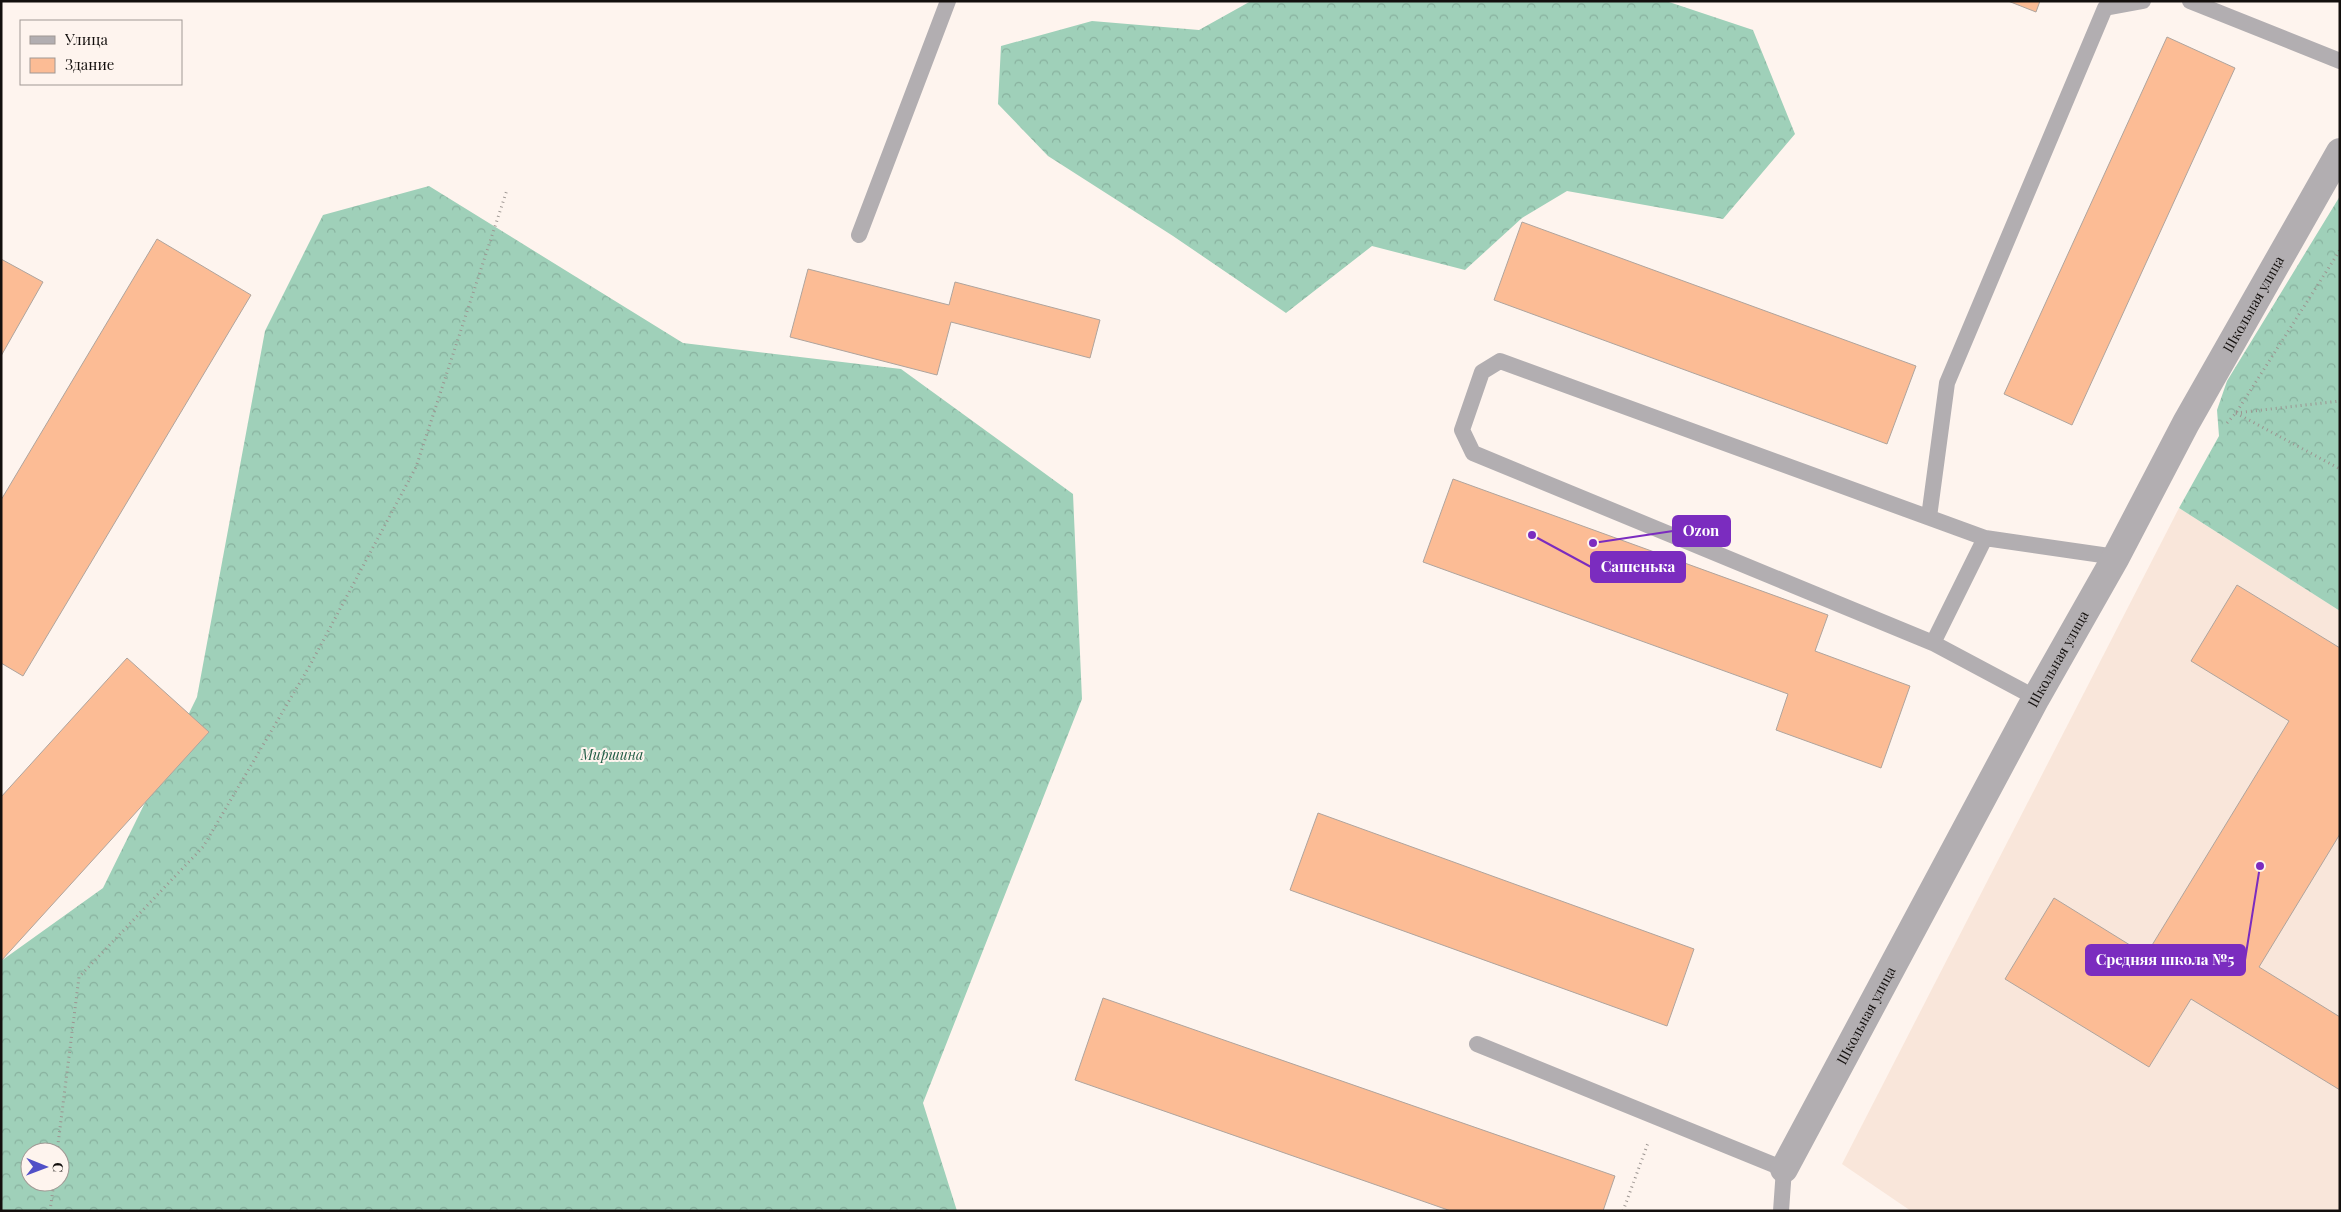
<svg xmlns="http://www.w3.org/2000/svg" width="2341" height="1212" font-family="'Playfair Display',serif">
<defs>
<pattern id="forest-crowns" width="20" height="18" patternUnits="userSpaceOnUse" patternTransform="scale(1.25)"><rect width="20" height="18" fill="#9fd0b9"/><path d="M2 6a3 3 0 1 1 6 0M12 15a3 3 0 1 1 6 0" fill="none" stroke="#88b19e"/></pattern>
</defs>
<rect width="100%" height="100%" fill="#fef4ee"/>
<path fill="#f9e6da" d="M2179 508 2340 611V1211H1911L1842 1164Z"/>
<path fill="url(#forest-crowns)" fill-rule="evenodd" d="M1251 1H1666L1753 30 1795 134 1723 219 1567 191 1522 218 1465 270 1372 246 1286 313 1173 236 1048 156 998 104 1001 46 1092 21 1199 30Z
M429 186 683 343 901 369 1073 494 1082 699 923 1103 957 1211H1V961L103 888 197 697 265 331 323 215ZM30 1152H60V1182H30Z
M2340 196V611L2179 508 2219 436 2217 410 2227 381Z"/>
<path fill="#fcbc95" stroke="#afa49d" d="M2008 1H2040L2036 12Z
M2167 37 2235 68 2072 425 2004 394Z
M1522 222 1916 366 1887 444 1494 300Z
M157 239 251 295 23 676 1 663V500Z
M1 259 43 282 1 356Z
M808 269 949 305 955 282 1100 320 1090 358 951 322 937 375 790 337Z
M1453 479 1828 615 1815 651 1910 686 1881 768 1776 730 1788 694 1423 562Z
M2237 585 2340 648V834L2259 967 2340 1017V1090L2191 999 2149 1067 2005 979 2054 898 2146 955 2289 721 2191 661Z
M127 658 209 732 1 961V797Z
M1318 813 1694 949 1667 1026 1290 890Z
M1103 998 1615 1176 1603 1211H1451L1075 1080Z"/>
<g fill="none" stroke-linecap="round" stroke-linejoin="round">
<path stroke="#9c9591" stroke-width="3" stroke-dasharray="1 4" stroke-linecap="butt" d="M2236 413 2340 401
M2236 413 2340 469
M2227 423 2236 413 2340 250
M57 1152 79 977 203 847 309 667 416 467 507 190
M50 1211 54 1182
M1623 1211 1648 1143"/>
<path stroke="#b2aeb1" stroke-width="16" d="M2190 1 2340 61
M859 235 948 1
M1929 517 1947 383 2105 8 2143 1
M1933 643 1985 538
M2036 698 1933 643 1473 453 1462 430 1482 372 1500 361 1985 538 2116 557
M1477 1044 1784 1169 1781 1211"/>
<path stroke="#b2aeb1" stroke-width="28" id="s1" d="M1784 1169 2036 698 2116 557 2186 423 2340 152"/>
</g>
<g text-anchor="middle" stroke-width="4" stroke-linejoin="round" paint-order="stroke">
<g font-size="14" fill="#130f0d" stroke="#fef4ee">
<text dy="5" stroke="none"><textPath href="#s1" startOffset="984">Школьная улица</textPath></text>
<text dy="5" stroke="none"><textPath href="#s1" startOffset="579">Школьная улица</textPath></text>
<text dy="5" stroke="none"><textPath href="#s1" startOffset="174">Школьная улица</textPath></text>
</g>
<g font-size="14" font-style="italic" fill="#225d46" stroke="#fef4ee">
<text x="612" y="760">Миршина</text>
</g>
</g>
<path fill="none" stroke="#7b2cbf" stroke-width="2" d="M1593 543L1673 531M1532 535L1591 567M2260 866L2245 960"/>
<g fill="#7b2cbf" stroke="#fef4ee" stroke-width="2">
<circle cx="1593" cy="543" r="5"/>
<circle cx="1532" cy="535" r="5"/>
<circle cx="2260" cy="866" r="5"/>
</g>
<g fill="#7b2cbf" stroke="#7b2cbf" stroke-width="2">
<rect x="1673" y="516" width="57" height="30" rx="5"/>
<rect x="1591" y="552" width="94" height="30" rx="5"/>
<rect x="2086" y="945" width="159" height="30" rx="5"/>
</g>
<g font-size="15" text-anchor="middle" font-weight="bold" fill="#fff">
<text x="1701" y="536">Ozon</text>
<text x="1638" y="572">Сашенька</text>
<text x="2165" y="965">Средняя школа №5</text>
</g>
<rect width="2341" height="1212" fill="none" stroke="#130f0d" stroke-width="5"/>
<rect x="20" y="20" width="162" height="65" fill="#fef4ee" stroke="#a09894"/>
<rect x="30" y="36" width="25" height="8" fill="#b2aeb1" stroke="#a09894"/>
<text x="65" y="45" font-size="15" fill="#130f0d">Улица</text>
<rect x="30" y="58" width="25" height="15" fill="#fcbc95" stroke="#a09894"/>
<text x="65" y="70" font-size="15" fill="#130f0d">Здание</text>
<g transform="translate(45 1167) rotate(91)"><circle r="24" fill="#fef4ee" stroke="#a09894"/>
<path d="M0-4L9 19L0 12L-9 19Z" fill="#5150c7"/>
<text y="-8" font-size="14" font-weight="bold" text-anchor="middle" fill="#130f0d">С</text>
</g>
</svg>
